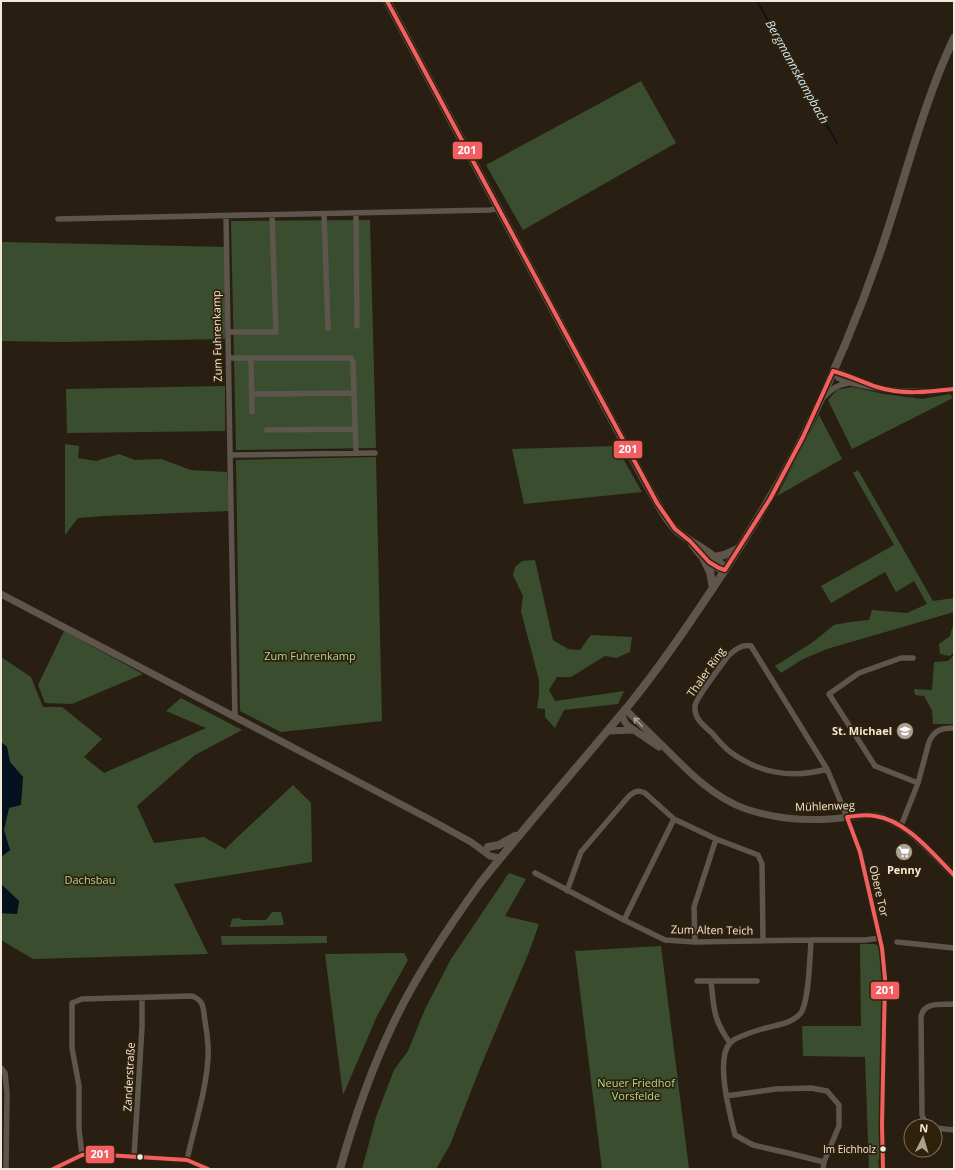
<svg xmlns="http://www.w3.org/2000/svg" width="955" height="1170" font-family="'Open Sans',sans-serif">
<rect width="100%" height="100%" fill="#281f12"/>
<path fill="#3a4e2f" d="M641 81 676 143 523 230 486 165Z
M370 220 376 448 236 450 231 221Z
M1 242 228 247 225 339 62 342 1 341Z
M225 386V431L67 433 66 389Z
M852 387 884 394 922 399 950 394 953 398 852 449 828 400 837 390Z
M819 415 842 459 777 496Z
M65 444 79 446 78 458 96 461 119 454 135 460 161 459 191 470 227 472 229 511 104 516 78 518 65 535Z
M616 446 642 492 524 504 512 449Z
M376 457 382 721 281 732 240 711 236 460Z
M858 470 933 601 954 598V612L827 649 803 659 781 673 775 666 813 642 834 625 850 622 869 620 872 610 907 613 927 604 914 581 896 592 885 572 831 603 821 586 894 545 853 473Z
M535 560 553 640 568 649 580 650 591 635 632 637 630 652 616 658 605 656 571 677H557L549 690 555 701 624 691 618 704 564 710 555 728 545 717V709L537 708 539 695V680L521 611 523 596 513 575 515 567 522 561Z
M953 625H954V652L950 656 940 654 939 644 950 636Z
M64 631 143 674 72 704 45 703 38 685Z
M954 655V724H933L932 710 924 696 915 695 914 689 932 690 934 662 948 661Z
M1 657 31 677 43 707H62L102 739 84 757 104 773 206 728 166 711 181 698 242 730 195 755 137 806 154 843 204 837 225 849 293 785 311 803 312 862 174 884 208 954 33 959 1 940V913L17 914 19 901 1 884V857L10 850 3 830 9 808 23 777 9 761 7 747 1 742Z
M509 873 526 879 505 916 539 924 529 952 480 1068 450 1145 436 1169H362L376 1117 394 1070 408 1051 425 1009 451 959Z
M272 912H281L284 925 230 927 232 919 239 918 242 920H266Z
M221 936H327V943L222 945Z
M860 944H875L882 948V1148L878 1162 879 1169H869L865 1057 803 1056 802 1026H861Z
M661 946 689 1169H602L575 951Z
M404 953 408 960 377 1016 343 1095 325 954Z"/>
<path fill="#04121f" d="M1 742 7 747 10 762 23 777 21 805 9 808 4 830 10 850 1 857Z
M1 884 19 901 17 914 1 913Z"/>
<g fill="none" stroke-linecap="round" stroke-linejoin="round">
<path stroke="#04121f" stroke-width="1.5" d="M757 1 837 143"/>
<path stroke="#5e564c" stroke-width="5.5" d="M356 213 357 326
M324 214 328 328
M226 216 230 455 375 453
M58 219 490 210 495 209 499 207
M228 332H276L272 215
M229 358H351L353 363 356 453
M251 358 252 412
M833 371 838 378 843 381C880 391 917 394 954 389
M833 371 843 373 869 384
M252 394 354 393
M824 397C831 389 837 385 849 383
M267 430 355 429
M230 455 235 717
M913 658H901L859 673 829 694 875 766 918 783
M827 769C792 779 758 773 729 751 723 746 717 739 712 733 704 726 694 719 695 706 695 700 722 664 728 656 735 650 741 644 751 646L827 769 847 817 860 852 882 948 885 979 882 1125 883 1169
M901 826 918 783 929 742C934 730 942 728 954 728
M535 873 624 920 665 940 695 942 811 940H865L880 938
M567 891 581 852 629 796C635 791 638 790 645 793L674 819 716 839 758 855 762 864 763 940
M624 920 674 819
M811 940C810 955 809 1004 800 1014 792 1023 777 1025 766 1028 758 1030 735 1037 730 1043 715 1059 730 1115 735 1135L753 1145 788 1153 824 1162
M695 942 694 907 716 839
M897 942 954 948
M697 981H757
M711 981C714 1009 713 1019 730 1043
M1 1068 5 1073 7 1093 6 1169
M726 1096 776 1089 811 1088 827 1091 839 1105V1126L824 1162 823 1169
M931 1126 926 1124 922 1115 921 1016C925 1001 942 1005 954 1004
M935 1128 954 1130
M82 1155 79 1129V1086L72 1048V1003L82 999 192 996C205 1001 203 1009 205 1021 207 1033 209 1045 208 1058 206 1092 194 1127 187 1160
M134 1157 142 1027V998
M53 1169 82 1155 90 1154 187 1160 198 1164 208 1169"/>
<path stroke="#5e564c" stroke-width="7" d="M1 594 431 820 471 842 490 856 500 858
M625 709C637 721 650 733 662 745 687 770 712 797 746 809 773 818 802 821 830 819 848 818 869 811 887 819 914 830 933 855 954 875
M621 714 625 722 628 726 659 747
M607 731 633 730"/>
<path stroke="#5e564c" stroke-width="8" d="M387 1 648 487C657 502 665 520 677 531 693 545 715 552 725 570
M692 544C700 555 710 568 725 570
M714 557 724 555 739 548
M704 560 710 572 713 588
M488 847 499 845 515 836
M340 1169C354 1119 371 1070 393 1024 416 975 449 926 481 882 529 822 580 764 629 705 663 663 693 618 723 573 752 529 779 484 803 437 833 376 860 312 882 247 905 179 923 103 954 38"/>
<g stroke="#30210a" stroke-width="7">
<path id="bus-1" d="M387 1 657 503 675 529 690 541 709 562 719 568 725 570 770 499 803 437 833 371C848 375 862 382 877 387 902 395 928 392 954 389
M847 817 860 852 882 948 885 979 882 1125 883 1169
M847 817C856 816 866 814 875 816 906 820 933 854 954 875
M53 1169 82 1155 90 1154 187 1160 208 1169"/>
</g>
<use href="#bus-1" stroke="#f25f62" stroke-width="4"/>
</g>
<defs><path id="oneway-shaft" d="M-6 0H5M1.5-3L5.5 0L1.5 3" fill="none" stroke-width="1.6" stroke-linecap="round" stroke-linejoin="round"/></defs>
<use stroke="#a89f93" href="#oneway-shaft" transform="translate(638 722) rotate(-134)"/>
<defs>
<g id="school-disc" transform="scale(0.9)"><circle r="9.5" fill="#aba294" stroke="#30210a"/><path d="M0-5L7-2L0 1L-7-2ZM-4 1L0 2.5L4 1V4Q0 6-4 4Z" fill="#fff"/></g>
<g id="supermarket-disc" transform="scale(0.9)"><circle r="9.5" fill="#aba294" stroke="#30210a"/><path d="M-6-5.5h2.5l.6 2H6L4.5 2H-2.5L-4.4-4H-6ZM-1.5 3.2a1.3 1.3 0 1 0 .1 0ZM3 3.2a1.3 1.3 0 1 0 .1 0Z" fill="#fff"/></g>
</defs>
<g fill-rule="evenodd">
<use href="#school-disc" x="905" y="731"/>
<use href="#supermarket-disc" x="904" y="852"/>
</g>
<g fill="#f2e8da" stroke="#30210a" stroke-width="1.5">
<circle cx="883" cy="1149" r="3.5"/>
<circle cx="140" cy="1157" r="3.5"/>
</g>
<g text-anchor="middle" stroke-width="3.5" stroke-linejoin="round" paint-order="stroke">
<g font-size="10" fill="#f2e8da" stroke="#30210a" text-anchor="end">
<text x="876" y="1153">Im Eichholz</text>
</g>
<g font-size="11" fill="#f2e8da" stroke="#30210a">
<text transform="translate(217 336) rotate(-91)" y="4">Zum Fuhrenkamp</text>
<text transform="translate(706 672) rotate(-55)" y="4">Thaler Ring</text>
<text transform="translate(825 806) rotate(-2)" y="4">Mühlenweg</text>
<text transform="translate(879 891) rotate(77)" y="4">Obere Tor</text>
<text transform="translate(712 930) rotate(1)" y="4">Zum Alten Teich</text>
<text transform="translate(129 1077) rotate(-87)" y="4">Zanderstraße</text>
</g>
<g font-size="11" fill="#a9da95" stroke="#30210a">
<text x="310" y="660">Zum Fuhrenkamp</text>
<text x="90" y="884">Dachsbau</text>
<text x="636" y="1087">Neuer Friedhof<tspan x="636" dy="13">Vorsfelde</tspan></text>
</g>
<g font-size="11" font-weight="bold" fill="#f2e8da" stroke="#30210a" text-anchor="end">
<text x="892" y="735">St. Michael</text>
<text x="904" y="874" text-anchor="middle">Penny</text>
</g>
<g font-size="12" font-style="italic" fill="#cae8fd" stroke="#30210a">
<text transform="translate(797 72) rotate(61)" y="4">Bergmannskampbach</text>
</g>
</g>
<g stroke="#30210a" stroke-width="1.5">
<rect x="452" y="141" width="31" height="19" rx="4" fill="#f25f62"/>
<rect x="613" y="440" width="30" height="19" rx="4" fill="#f25f62"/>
<rect x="870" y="981" width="30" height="19" rx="4" fill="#f25f62"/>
<rect x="85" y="1145" width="30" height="19" rx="4" fill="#f25f62"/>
</g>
<g font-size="11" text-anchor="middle" font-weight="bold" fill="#fff">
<text x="467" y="154">201</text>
<text x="628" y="453">201</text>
<text x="885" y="994">201</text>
<text x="100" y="1158">201</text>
</g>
<rect width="955" height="1170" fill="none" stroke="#f2e8da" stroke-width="4"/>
<g transform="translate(923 1138) rotate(5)"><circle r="19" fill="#30210a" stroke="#7e715d"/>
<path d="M0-3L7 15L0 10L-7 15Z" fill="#aba294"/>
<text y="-6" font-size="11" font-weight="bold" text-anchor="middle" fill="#f2e8da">N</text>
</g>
</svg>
